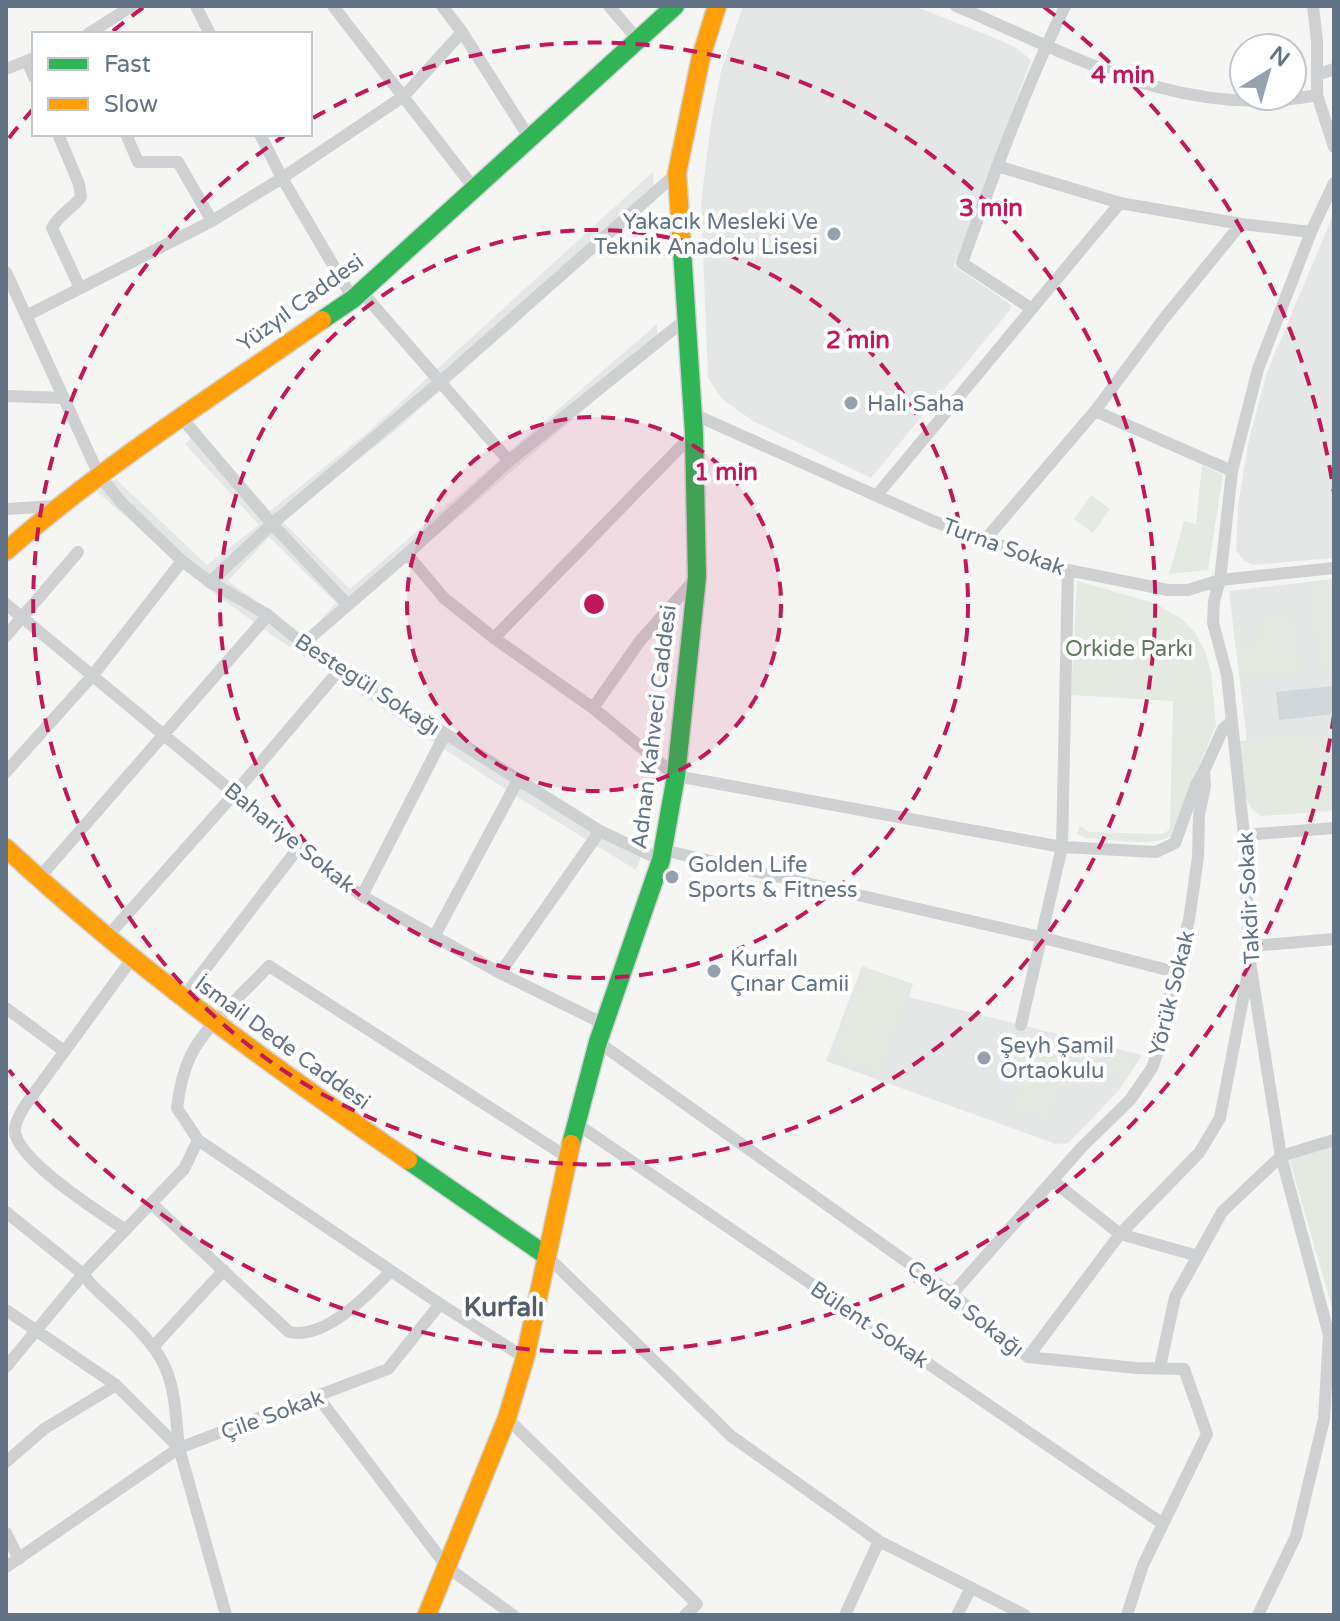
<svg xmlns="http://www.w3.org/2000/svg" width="1340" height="1621" font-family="'Varela Round',sans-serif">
<rect width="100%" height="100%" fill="#f5f6f4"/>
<path fill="#e5e7e6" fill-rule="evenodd" d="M743 6H914L995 38 1015 47 1031 60 954 266 1006 301 1011 305 1010 310 871 478 753 421 721 398 708 378 701 202 711 123 721 71Z
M653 172 654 191 514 326 396 430 282 521 350 589 657 324 658 347 313 641 642 854 636 870 511 793 279 640 208 589 94 489 116 479 207 565 259 525 185 444 199 431 270 511 368 432ZM269 537 336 603 305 636 228 581Z
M1334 213V558L1253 565 1243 560 1236 550 1238 506 1248 444 1267 372Z
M1334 579V733L1247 740 1229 591Z
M862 966 913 984 909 997 1142 1055 1120 1089 1086 1125 1068 1143 1056 1144 826 1061Z"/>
<path fill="#e4e9e2" d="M1202 465 1223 475 1208 570 1169 574 1184 521 1196 524Z
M1091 495 1110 509 1093 533 1074 519Z
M1334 579V669L1318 671 1307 583Z
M1077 581 1154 603 1182 619 1195 633 1205 651 1211 671 1216 725 1172 835C1157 848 1107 839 1086 838L1077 834 1080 826 1089 832 1158 834 1165 833 1170 828 1173 701 1071 695Z
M1293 610 1303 674 1240 678 1233 625 1243 624 1244 643 1254 642 1259 634 1257 613Z
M1334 732V811L1261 816C1238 804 1242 764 1239 741Z
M865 969 910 986 880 1074 832 1057Z
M1031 1050 1070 1063 1049 1122 1012 1108Z
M1111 1052 1136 1059 1125 1078 1106 1073Z
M1334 1145V1314L1290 1162 1293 1158Z"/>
<path fill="#d1d8dc" d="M1333 686 1334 714 1279 720 1276 692Z"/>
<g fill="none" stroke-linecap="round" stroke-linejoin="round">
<g stroke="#d1d3d4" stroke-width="21">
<path id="fast" d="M322 320 353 299 675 6
M571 1144 598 1042 661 860 676 776 697 577 694 433 682 249
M408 1160 547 1256"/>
</g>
<g stroke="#d1d3d4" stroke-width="21">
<path id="slow" d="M682 249 677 173 701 57 717 6
M6 551C104 465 215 395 322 320
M6 848C131 964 267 1063 408 1160
M427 1615 507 1418 525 1358 571 1144"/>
</g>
<path stroke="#cfd0d1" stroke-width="12" d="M196 6 210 34
M333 6 474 188
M442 6 462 32 530 139
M609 6 639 41
M956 6C1074 56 1184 121 1317 95
M1313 6 1317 41V95L1334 147
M88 34 132 6
M27 61 34 77
M6 69 34 58
M1317 75 1334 69
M58 134 79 184 81 197C72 209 58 215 52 228L80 288
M126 134 138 162H178L212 221
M260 134 282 178 353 299
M997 166 1120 203 1241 224 1311 232
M6 272 99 475 121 502 182 561 210 582 268 615 303 644 600 831 661 860
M361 291 509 461
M1032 309 962 263C993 176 1025 89 1065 6
M26 316 212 221 282 178 404 96 462 32
M6 396 63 398
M1095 411 1232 471
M693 414 933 521 1068 570 1168 590H1188L1220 580 1334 568
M180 416 272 524 347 604
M877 495 1120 203
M6 509 57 506
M984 541 1095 411 1162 321 1241 224
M407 554 444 598 494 638 593 708 676 776 1062 847 1156 852 1175 843 1196 785 1204 771
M210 582 272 524 440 382 677 173
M6 604 299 847 362 896 500 973 604 1024
M6 636 78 552
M494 638 694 433
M303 644 407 554 509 461 685 320
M593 708 640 641 697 577
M6 772 93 675 182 561
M1244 835 1334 828
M663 850 1040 937 1175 972
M38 879 268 615
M362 896 445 734
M435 935 518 780
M106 938 235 793 341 668
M1251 946 1334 939
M500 973 600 831
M182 999 299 847
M6 1008 64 1051
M1021 1025 1062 847 1068 570
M598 1042 952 1294 1028 1357 1136 1368 1184 1369 1207 1434 1143 1565 1127 1615
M577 1124 1163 1524
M1053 1181 1120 1234 1198 1256
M152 1204 289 1332C325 1340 368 1295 391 1271
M6 1212 83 1274 90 1283C115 1309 150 1334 165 1367 176 1391 176 1422 179 1448
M126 1230C100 1213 25 1165 16 1136 12 1126 20 1115 24 1107L131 960
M547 1256 731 1436 879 1541 1025 1615
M952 1294 1081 1148 1130 1100 1152 1068 1160 1046 1175 972 1189 920 1198 857 1199 815 1205 786 1204 771 1223 729 1232 721
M440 1304 198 1140 177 1108C179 1090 183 1072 191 1055 205 1026 247 990 269 966L567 1157
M6 1310 116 1385 179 1448 226 1615
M153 1347 224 1270
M1028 1357 1120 1234 1199 1153 1220 1118 1248 973
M6 1367 83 1274 184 1169 198 1140
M1160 1367 1175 1297 1222 1212 1281 1156 1334 1140
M318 1397 447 1567 513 1615
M507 1418 697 1604 685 1615
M6 1462 44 1429 116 1385
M6 1533 19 1559
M6 1567 179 1448 388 1369 440 1304 525 1358
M845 1615 879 1541
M957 1615 971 1588
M1258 1615 1296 1536 1324 1419 1329 1335 1281 1156 1250 962 1244 835 1227 675 1213 623 1214 601 1220 580 1232 471 1258 369 1311 232 1334 183"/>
<use href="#fast" stroke="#30b455" stroke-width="18"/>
<use href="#slow" stroke="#ff9f0a" stroke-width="18"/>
</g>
<circle cx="594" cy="604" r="187" fill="#c2185b" fill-opacity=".12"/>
<g fill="none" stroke="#c2185b" stroke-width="4" stroke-dasharray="14 10">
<circle cx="594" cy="604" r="187"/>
<circle cx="594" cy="604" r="374"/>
<path d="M313 118A561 561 0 1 1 284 136"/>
<path d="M1334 715A748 748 0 0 1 9 1070M9 138A748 748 0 0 1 34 108M113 31A748 748 0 0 1 144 7M1044 7A748 748 0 0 1 1334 493"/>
</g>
<g fill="#96a1ac" stroke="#fff" stroke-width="3">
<circle cx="834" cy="234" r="8"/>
<circle cx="851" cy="403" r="8"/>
<circle cx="672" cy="877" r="8"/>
<circle cx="714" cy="971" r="8"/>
<circle cx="984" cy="1058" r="8"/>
</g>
<g text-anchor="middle" stroke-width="8" stroke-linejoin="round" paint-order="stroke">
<g font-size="22" fill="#637386" stroke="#fff" text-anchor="start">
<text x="818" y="229" text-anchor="end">Yakacık Mesleki Ve<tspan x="818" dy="25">Teknik Anadolu Lisesi</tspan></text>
<text x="867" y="411">Halı Saha</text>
<text x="688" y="872">Golden Life<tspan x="688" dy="25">Sports &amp; Fitness</tspan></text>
<text x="730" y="966">Kurfalı<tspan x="730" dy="25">Çınar Camii</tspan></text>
<text x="1000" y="1053">Şeyh Şamil<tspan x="1000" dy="25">Ortaokulu</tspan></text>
</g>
<g font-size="22" fill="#637386" stroke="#fff">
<text transform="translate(300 302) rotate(-36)" y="8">Yüzyıl Caddesi</text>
<text transform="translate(1004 546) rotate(20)" y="8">Turna Sokak</text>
<text transform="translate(368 684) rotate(33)" y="8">Bestegül Sokağı</text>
<text transform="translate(653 727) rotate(-83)" y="8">Adnan Kahveci Caddesi</text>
<text transform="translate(290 837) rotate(39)" y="8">Bahariye Sokak</text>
<text transform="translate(1248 898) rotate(-93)" y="8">Takdir Sokak</text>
<text transform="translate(1171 993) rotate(-76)" y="8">Yörük Sokak</text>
<text transform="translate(283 1042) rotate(36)" y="8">İsmail Dede Caddesi</text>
<text transform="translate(966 1308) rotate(38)" y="8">Ceyda Sokağı</text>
<text transform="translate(870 1324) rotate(34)" y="8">Bülent Sokak</text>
<text transform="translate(272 1414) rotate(-20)" y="8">Çile Sokak</text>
</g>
<g font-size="22" fill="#62785f" stroke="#fff">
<text x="1129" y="656">Orkide Parkı</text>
</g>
<g font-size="26" font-weight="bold" fill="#525d6b" stroke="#fff">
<text x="504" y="1316">Kurfalı</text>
</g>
</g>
<circle cx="594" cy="604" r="12" fill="#c2185b" stroke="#fff" stroke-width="4"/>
<g font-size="24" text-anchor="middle" font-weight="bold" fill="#c2185b" stroke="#fff" stroke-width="8" stroke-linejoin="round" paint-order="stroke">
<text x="1123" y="83">4 min</text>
<text x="991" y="216">3 min</text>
<text x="858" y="348">2 min</text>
<text x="726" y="480">1 min</text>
</g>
<rect width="1340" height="1621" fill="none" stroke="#637386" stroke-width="16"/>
<rect x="32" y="32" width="280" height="104" fill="#ffffff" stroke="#c1c7cf" stroke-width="2"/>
<rect x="48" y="58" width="40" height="12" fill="#30b455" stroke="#c1c7cf" stroke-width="2"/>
<text x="104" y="72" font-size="24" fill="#637386">Fast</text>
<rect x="48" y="98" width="40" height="12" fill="#ff9f0a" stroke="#c1c7cf" stroke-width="2"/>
<text x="104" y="112" font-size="24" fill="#637386">Slow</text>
<g transform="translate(1268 72) rotate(37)"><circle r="38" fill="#ffffff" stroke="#c1c7cf" stroke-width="2"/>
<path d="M0-6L14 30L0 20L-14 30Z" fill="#96a1ac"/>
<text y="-12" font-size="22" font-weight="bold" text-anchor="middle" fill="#637386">N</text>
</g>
</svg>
